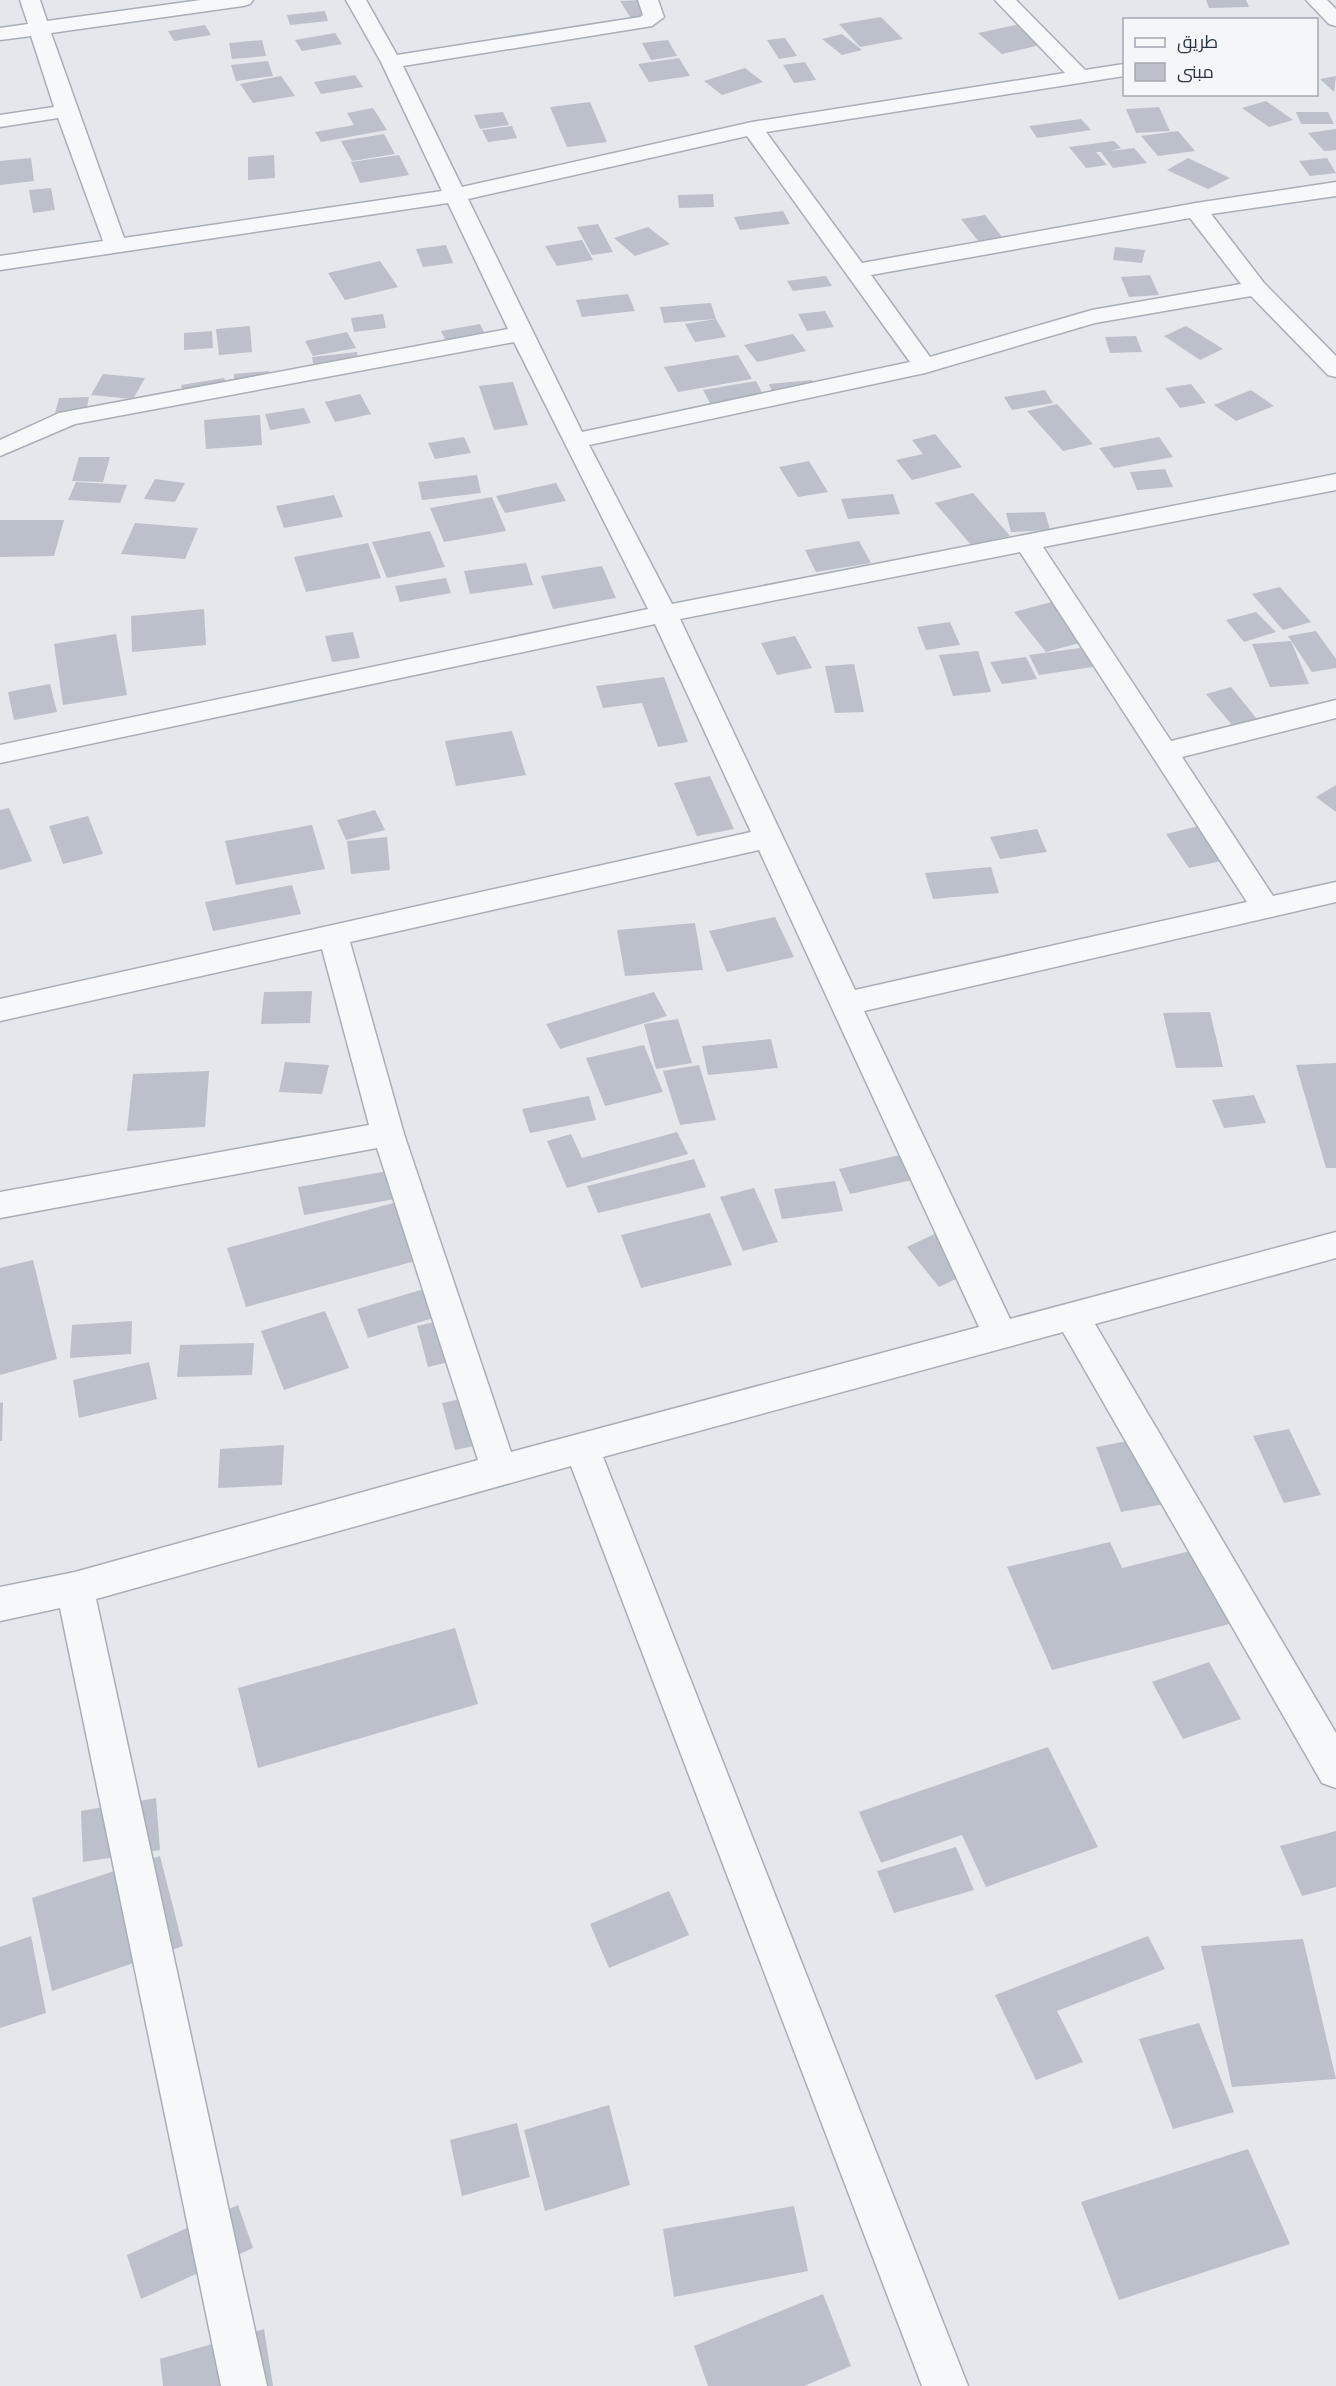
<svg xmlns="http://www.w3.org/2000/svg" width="1336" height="2386" font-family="Overpass,Cairo,sans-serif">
<rect width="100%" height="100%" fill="#e4e7ec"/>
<path fill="#bbc0ca" d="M641 0 651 17 632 20 620 1Z
M1206 0H1246L1249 7 1209 8Z
M325 11 328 21 290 25 287 15Z
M881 17 903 39 860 47 839 24Z
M1020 24 1044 44 1002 54 978 33Z
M205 25 211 35 174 41 168 31Z
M335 33 342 44 302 51 295 40Z
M842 34 862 50 842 55 822 39Z
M785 38 797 56 779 59 767 40Z
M262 40 266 56 232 59 229 43Z
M668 40 677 56 651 60 642 43Z
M679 58 690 76 649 82 638 64Z
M268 61 273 76 236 81 231 65Z
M805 62 816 80 794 83 783 65Z
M745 68 763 82 722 95 704 81Z
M355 75 363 87 321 94 314 82Z
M281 76 295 96 253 103 240 84Z
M1336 76 1334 92 1320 79Z
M1266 101 1293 120 1269 127 1242 108Z
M590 102 607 142 567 147 550 107Z
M1159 107 1170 131 1136 133 1126 109Z
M373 108 387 130 321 142 315 132 354 125 347 113Z
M503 112 509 125 480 129 474 115Z
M1296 112H1328L1334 124H1301Z
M1081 119 1091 130 1037 138 1029 126Z
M512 126 517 138 488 142 482 130Z
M1336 129V150L1324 151 1308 133Z
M1178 131 1195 151 1158 156 1141 136Z
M384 134 395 154 352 161 341 141Z
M1114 141 1121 148 1110 151 1134 148 1147 163 1113 168 1101 152H1096L1107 165 1086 168 1069 147Z
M274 155 275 178 248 180V157Z
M399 155 409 175 360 183 351 162Z
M31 158 34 181 0 185V161Z
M1188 158 1230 178 1208 189 1167 170Z
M1327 158 1336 173 1310 176 1299 161Z
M51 188 55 210 33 213 29 190Z
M713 194 714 207 679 208 678 195Z
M783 211 790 224 740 230 734 217Z
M985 215 1006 242 982 246 961 219Z
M598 224 613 252 592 255 577 227Z
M648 227 670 244 635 256 614 238Z
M582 240 593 260 557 266 545 246Z
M446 245 453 263 423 267 416 249Z
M1115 247 1145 250 1142 263 1113 260Z
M380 261 398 287 345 300 328 273Z
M1150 275 1159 295 1129 297 1121 277Z
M826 276 832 286 793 291 787 281Z
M628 294 635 311 582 317 576 300Z
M711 303 716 319 664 323 660 307Z
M825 311 834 327 807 331 798 314Z
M383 314 386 328 354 332 351 318Z
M716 319 726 337 695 342 685 324Z
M480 324 488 340 449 347 441 331Z
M250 326 252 352 219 355 216 329Z
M1186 326 1223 349 1200 360 1164 336Z
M212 331 213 348 184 350V333Z
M347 332 356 348 313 356 305 341Z
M793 334 806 351 757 362 744 345Z
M1136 336 1142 352 1110 353 1105 337Z
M357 352 360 372 315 376 312 357Z
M738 355 752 379 678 392 664 367Z
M269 371 271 387 235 391 234 374Z
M103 374 145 378 133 399 91 395Z
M224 378 231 394 187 402 181 385Z
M812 380 818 397 775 400 769 384Z
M756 381 768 404 715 412 703 390Z
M513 382 528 425 494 430 479 386Z
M1191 384 1206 403 1180 408 1165 388Z
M1045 390 1053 403 1012 410 1004 397Z
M1251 390 1274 406 1236 421 1214 405Z
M360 394 371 414 335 422 325 402Z
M89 397 85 417H54L59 398Z
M1057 404 1093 444 1063 451 1027 411Z
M304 408 311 423 270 430 265 414Z
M260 415 262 445 206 449 204 420Z
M935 434 962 467 912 480 896 460 923 454 912 440Z
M464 437 471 453 435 459 428 443Z
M1159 437 1173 457 1114 468 1099 448Z
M79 457H110L103 482 72 481Z
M809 461 828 492 798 497 779 467Z
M1165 469 1173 487 1137 490 1130 472Z
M477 475 481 493 422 500 418 482Z
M155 479 185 483 175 502 144 499Z
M76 482 127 485 120 503 68 500Z
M556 483 566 501 505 513 496 496Z
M973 493 1010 536 972 546 935 503Z
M893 494 900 514 848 519 841 499Z
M334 495 343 517 284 528 276 506Z
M492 497 506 531 444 542 430 508Z
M1045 512 1050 530 1011 532 1006 513Z
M0 520H64L54 556 0 557Z
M135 523 198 528 185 559 121 554Z
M430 531 445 567 387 578 372 542Z
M859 541 871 563 816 572 805 550Z
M368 543 381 578 306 592 294 557Z
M526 563 533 585 470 594 464 571Z
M602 566 616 598 553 609 541 576Z
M446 578 451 593 400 602 395 586Z
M1280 587 1311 622 1283 630 1252 594Z
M1055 601 1087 641 1046 652 1014 612Z
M204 609 206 645 132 652 131 616Z
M1256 612 1276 632 1244 642 1226 620Z
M950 622 960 645 926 650 917 627Z
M1316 631 1336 659V668L1312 672 1288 636Z
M353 632 360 658 332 662 325 636Z
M116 634 127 695 63 705 54 644Z
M795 636 812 668 777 675 761 643Z
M1291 641 1309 684 1270 687 1252 644Z
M1095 646 1106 665 1039 675 1029 655Z
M978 651 991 692 953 696 939 655Z
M1026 657 1037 679 1002 684 990 662Z
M854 664 864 712 835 713 825 666Z
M664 677 688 742 658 747 642 703 603 708 596 686Z
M50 684 57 712 14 720 8 692Z
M1231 687 1261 724 1237 731 1206 694Z
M512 731 526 775 456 786 445 741Z
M710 776 734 829 697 836 674 783Z
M1336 785V812L1316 797Z
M9 808 32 861 0 870V810Z
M375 810 385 830 346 840 337 820Z
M88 816 103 854 63 864 49 826Z
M1207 824 1231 859 1189 868 1166 834Z
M312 825 325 869 236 885 225 841Z
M1037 829 1047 852 1000 859 990 837Z
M387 837 390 870 351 874 347 841Z
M991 867 999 893 933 899 925 873Z
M292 885 301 914 213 931 205 902Z
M775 917 794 957 727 972 709 931Z
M695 923 703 970 625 976 617 930Z
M312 991 310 1023 261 1024 264 992Z
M654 992 667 1016 560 1049 546 1024Z
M1210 1012 1223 1067 1176 1068 1163 1013Z
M678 1019 692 1063 656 1069 644 1024Z
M771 1039 778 1068 708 1075 702 1046Z
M644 1045 663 1092 605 1106 586 1058Z
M285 1062 329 1065 322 1094 279 1092Z
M1336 1063V1168H1326L1296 1065Z
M699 1065 716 1120 680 1125 663 1071Z
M209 1071 205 1127 127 1131 133 1074Z
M1254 1095 1266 1123 1224 1128 1212 1100Z
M589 1096 596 1120 530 1133 522 1109Z
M677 1132 688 1154 567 1188 547 1141 571 1134 582 1158Z
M913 1152 925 1177 850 1194 839 1169Z
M694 1159 706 1187 598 1213 587 1186Z
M405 1168 412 1196 304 1215 298 1187Z
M835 1181 843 1211 782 1219 774 1189Z
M754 1188 778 1242 743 1251 720 1197Z
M412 1198 434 1256 246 1307 227 1248Z
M710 1213 732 1265 641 1288 621 1235Z
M945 1229 977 1269 939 1287 907 1247Z
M33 1260 57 1359 0 1375V1268Z
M444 1283 456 1311 368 1338 357 1309Z
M325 1311 349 1368 284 1390 261 1331Z
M462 1316 474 1356 428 1367 417 1326Z
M132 1321 131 1354 70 1358 72 1325Z
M254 1343 252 1375 177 1377 180 1345Z
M149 1362 157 1399 79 1418 73 1380Z
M490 1393 502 1440 455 1450 442 1403Z
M3 1402 2 1441H0V1403Z
M1289 1429 1321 1495 1284 1503 1253 1436Z
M1144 1438 1170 1503 1121 1512 1096 1447Z
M284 1445 282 1485 218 1488 220 1449Z
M1110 1542 1122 1568 1198 1549 1233 1623 1052 1670 1007 1567Z
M455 1628 478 1704 258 1768 238 1688Z
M1209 1662 1241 1719 1183 1739 1152 1682Z
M1048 1747 1098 1847 986 1887 962 1835 881 1863 859 1812Z
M156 1798 160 1850 83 1862 81 1811Z
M1336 1831V1887L1302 1896 1280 1846Z
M956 1847 974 1890 894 1913 877 1871Z
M160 1856 183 1946 52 1991 32 1898Z
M669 1891 689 1935 609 1968 590 1924Z
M31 1936 46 2013 0 2028V1947Z
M1148 1936 1165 1969 1057 2011 1083 2062 1036 2080 995 1995Z
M1303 1939 1336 2079 1232 2087 1201 1946Z
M1199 2023 1234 2112 1173 2129 1139 2039Z
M609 2105 630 2185 545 2211 524 2130Z
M517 2123 530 2177 462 2196 450 2140Z
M1248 2149 1290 2244 1119 2300 1081 2202Z
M238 2205 253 2248 141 2299 127 2255Z
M794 2206 808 2271 674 2297 663 2229Z
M823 2294 851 2366 804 2386H708L694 2346Z
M264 2329 273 2386H163L160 2359Z"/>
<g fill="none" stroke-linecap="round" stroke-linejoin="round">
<g stroke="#a9aeb7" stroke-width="3">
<path id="minor" d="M20 0H40L47 21 201 0H253L250 4 243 6 51 33 124 238 442 191 381 62 346 0H366L397 55 640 17 643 15 638 0H658L664 17 652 26 403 66 462 187 752 122 1065 73 995 0H1016L1085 70 1124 64V76L766 132 862 263 1196 203 1336 182V196L1211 214 1264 283 1336 356V377L1328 375 1251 296 1095 323 925 373 589 445 672 604 1336 474V490L1043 547 1171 741 1336 700V718L1182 757 1273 896 1336 882V902L864 1011 1010 1319 1336 1232V1258L1095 1324 1336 1733V1788L1322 1783 1063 1332 603 1457 968 2386H922L571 1466 96 1599 267 2386H221L60 1608 0 1621V1587L75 1572 478 1460 377 1148 0 1218V1192L369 1125 322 949 0 1021V999L751 832 655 624 0 763V745L648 609 514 342 75 424 0 456V440L59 413 508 329 448 203 0 270V256L103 241 58 118 0 127V115L54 107 31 36 0 40V28L28 24ZM747 136 910 362 582 432 468 199ZM1190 218 1241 284 1092 310 930 357 871 275ZM1020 552 1247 902 855 990 680 619ZM759 850 979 1327 511 1452 404 1134 350 942Z
M1306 0H1327L1336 9V26L1329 24Z"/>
</g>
<use href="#minor" fill="#f7f8fa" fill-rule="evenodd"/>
</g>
<rect x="1123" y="18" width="195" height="78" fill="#f4f6f9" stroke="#a4a8b1" stroke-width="1.5"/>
<rect x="1135" y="38" width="30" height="9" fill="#f7f8fa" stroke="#a4a8b1" stroke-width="1.5"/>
<text x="1177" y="48" font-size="18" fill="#2b3445">طريق</text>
<rect x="1135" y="63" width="30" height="18" fill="#bbc0ca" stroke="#a4a8b1" stroke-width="1.5"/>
<text x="1177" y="78" font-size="18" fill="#2b3445">مبنى</text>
</svg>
